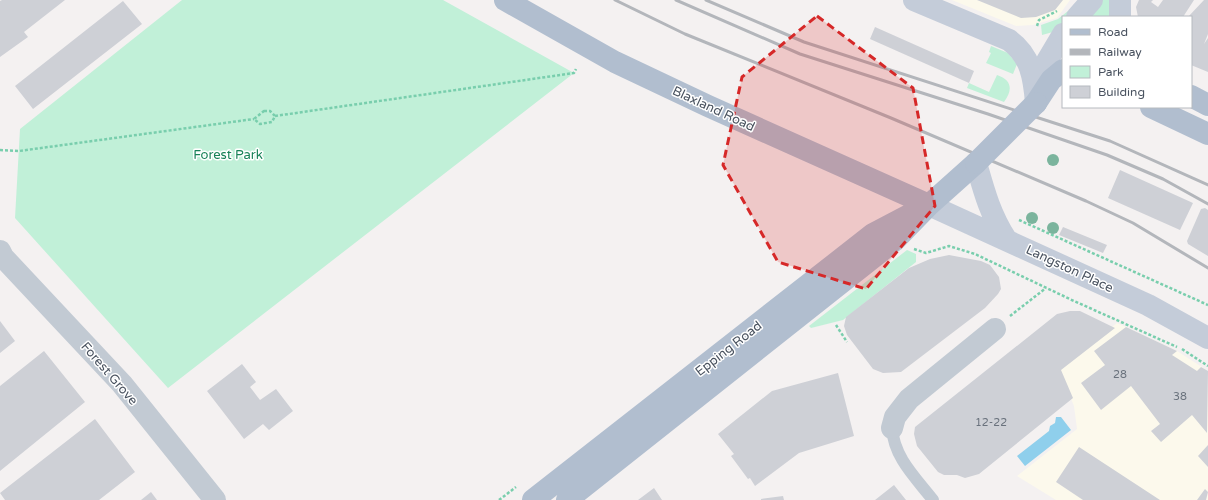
<svg xmlns="http://www.w3.org/2000/svg" width="1208" height="500" font-family="'Varela Round',sans-serif">
<rect width="100%" height="100%" fill="#f4f1f1"/>
<path fill="#fcf9ec" d="M952 0H1070L1057 18 1033 25 1016 26Z
M1117 323 1177 351 1208 371V500H1056L1017 476 1077 429 1074 406 1059 370Z"/>
<path fill="#c1f0d8" d="M182 0H443L574 73 168 388 15 218 20 129Z
M1098 0H1114L1113 17H1090Z
M1068 11H1070L1072 17H1063V26L1053 32 1042 35 1041 25 1058 19Z
M991 46 1008 53 1017 64 1013 74 986 63 991 53 989 52Z
M997 75C1012 80 1013 90 1004 102L967 88 969 83 989 92Z
M907 250 916 254V262L843 320 811 328 809 326Z"/>
<path fill="#8fcfec" d="M1056 417H1061L1071 430 1025 466 1017 456 1049 431 1050 426 1055 423Z"/>
<path fill="#ced0d6" d="M2 0H65L24 32 28 37 0 57V1Z
M977 0H1063L1055 10 1036 17 1021 18Z
M1139 0H1153L1151 2 1158 7 1163 0H1194L1183 17H1138L1136 7Z
M1204 0H1208V34L1204 44 1208 38V72L1191 65V17H1188Z
M123 1 142 24 33 109 15 86Z
M875 27 974 71 969 83 870 39Z
M1120 170 1193 203 1180 230 1108 198Z
M1205 208 1208 210V256L1188 244 1187 241 1201 209Z
M1063 227 1107 245 1103 253 1059 235Z
M949 255 981 261 990 265 999 277 1001 289 998 294 985 308 901 372 883 373 873 369 847 335 844 326 846 317 909 268 930 259Z
M1070 311H1080L1115 328 1061 370 1073 398 979 474 965 478 957 475H944L938 472 917 446 914 434 915 427 1057 314Z
M0 321 15 341 0 353Z
M1126 327 1177 351 1172 355 1197 371 1201 367 1208 371 1207 433 1192 415 1161 442 1151 431 1160 424 1131 386 1101 410 1081 383 1105 365 1094 351Z
M44 351 85 402 0 471V386Z
M242 364 256 382 250 387 260 400 276 389 293 411 269 430 263 424 244 439 207 391Z
M838 373 854 436 799 453 755 486 750 478 748 479 731 456 734 454 718 434 772 391Z
M95 419 135 472 99 500H5L0 493Z
M1208 445V467L1198 456Z
M1079 447 1160 500H1083L1056 482Z
M894 485 906 500H875Z
M654 488 662 500H638Z
M1205 489 1208 492 1206 500H1197Z
M151 492 157 500H141Z
M783 496 784 500H761V499Z"/>
<g fill="none" stroke-linecap="round" stroke-linejoin="round">
<path stroke="#79cead" stroke-width="2.5" stroke-dasharray="3 2" stroke-linecap="butt" d="M1037 26 1039 20 1057 11
M264 111H270L275 116 272 122 260 124 254 119Z
M275 116 574 73 576 69
M0 150 19 151 254 119
M1019 220 1208 305
M914 249 926 253 949 246 975 254 1074 301 1177 347
M1010 316 1046 288
M836 325 847 342
M1182 349 1208 366
M499 500 516 487"/>
<path stroke="#c2cad3" stroke-width="12" d="M892 428C894 458 916 478 933 500"/>
<path stroke="#c2cad3" stroke-width="22" d="M0 251 3 257 122 384 215 500
M892 428 895 417 909 399 995 329"/>
<path stroke="#c4ccd9" stroke-width="22" d="M914 0 1009 40C1031 56 1034 78 1036 103
M1120 0V17
M1077 17 1092 0
M1038 92 1044 66 1063 34
M976 163C984 191 990 214 1006 239
M929 205 1148 305 1208 338"/>
<path stroke="#b1becf" stroke-width="22" d="M505 0 615 62 708 106 929 205
M1191 96 1208 105
M1036 103 1051 80 1063 70
M1151 107 1208 134
M533 500 873 234 913 213
M567 500 894 241 929 205 976 163"/>
<path stroke="#b3b6bb" stroke-width="3" d="M615 0 685 34 891 118 1086 201 1133 223 1208 268
M676 0 800 54 988 114 1107 155 1163 179 1208 204
M706 0 804 42 1110 141 1208 185"/>
<path stroke="#b1becf" stroke-width="22" d="M976 163 1036 103"/>
</g>
<g fill="#7bb49d">
<circle cx="1053" cy="160" r="6"/>
<circle cx="1032" cy="218" r="6"/>
<circle cx="1053" cy="228" r="6"/>
</g>
<path fill="#d62828" fill-opacity="0.2" stroke="#d62828" stroke-width="3" stroke-dasharray="8 5" stroke-linejoin="round" d="M817 16 913 88 935 206 866 289 778 262 723 165 742 77Z"/>
<g text-anchor="middle" stroke-width="3" stroke-linejoin="round" paint-order="stroke">
<g font-size="11" fill="#6a727d">
<text x="1120" y="378">28</text>
<text x="1180" y="400">38</text>
<text x="991" y="426">12-22</text>
</g>
<g font-size="13" fill="#49525f" stroke="#fff">
<text transform="translate(714 108) rotate(25)" y="5">Blaxland Road</text>
<text transform="translate(1070 268) rotate(25)" y="5">Langston Place</text>
<text transform="translate(728 348) rotate(-38)" y="5">Epping Road</text>
<text transform="translate(110 373) rotate(49)" y="5">Forest Grove</text>
</g>
<g font-size="13" fill="#188258" stroke="#fff">
<text x="228" y="159">Forest Park</text>
</g>
</g>
<rect x="1062" y="16" width="130" height="92" fill="#ffffff" stroke="#b6babf"/>
<rect x="1070" y="29" width="20" height="6" fill="#b1becf" stroke="#b6babf"/>
<text x="1098" y="36" font-size="12" fill="#49525f">Road</text>
<rect x="1070" y="49" width="20" height="6" fill="#b3b6bb" stroke="#b6babf"/>
<text x="1098" y="56" font-size="12" fill="#49525f">Railway</text>
<rect x="1070" y="66" width="20" height="12" fill="#c1f0d8" stroke="#b6babf"/>
<text x="1098" y="76" font-size="12" fill="#49525f">Park</text>
<rect x="1070" y="86" width="20" height="12" fill="#ced0d6" stroke="#b6babf"/>
<text x="1098" y="96" font-size="12" fill="#49525f">Building</text>
</svg>
